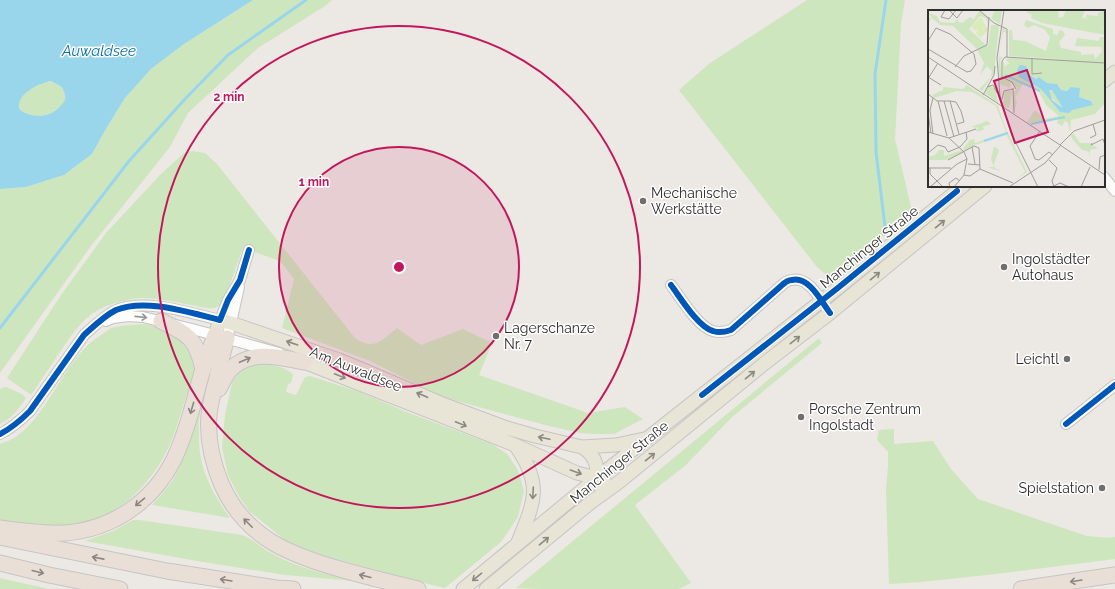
<svg xmlns="http://www.w3.org/2000/svg" width="1115" height="589" font-family="Raleway,sans-serif">
<rect width="100%" height="100%" fill="#ece8e4"/>
<path fill="#cee6be" d="M253 0H332L325 6 258 48 188 113 170 147 91 246 0 373V189L26 187 64 175 92 154 107 127 125 98 151 69 184 44Z
M807 0H905L901 24 895 139 912 211 832 280 817 267 679 90 710 63Z
M51 81 62 87C63 90 65 93 65 96 66 99 64 102 62 104 52 118 33 119 20 110 14 94 39 83 51 81Z
M193 151 205 153 217 164 355 338C375 351 380 341 397 328L421 345 463 329 492 343 479 375 588 413 625 407 643 419 614 434H595L580 433 545 425 442 397 370 361 282 328 294 279 280 261 243 248 226 296C224 302 221 306 214 308 206 309 198 306 190 305 169 301 147 295 127 300 117 302 107 305 98 310 80 320 69 339 58 355 49 368 40 382 31 395L7 378 61 295 106 233 160 175 184 153Z
M145 324C157 327 172 329 182 337 189 344 193 359 194 368 194 377 188 391 185 400 178 422 172 445 159 465 147 484 128 504 107 514 88 523 63 527 42 526 28 526 14 523 0 520V444C5 442 12 440 17 436 53 409 63 359 101 335 104 333 108 330 111 328 122 325 134 325 145 324Z
M819 338 822 343 732 417 686 465 635 505 691 583 679 589H541L516 588Z
M258 363C268 364 288 367 293 375L291 383 288 384 286 392 296 395 305 377 310 376 360 392 409 413 492 444 507 454 518 470 524 491 518 517 501 542 445 588 411 580 330 557 306 549 285 540 249 511 237 493 228 475 222 448 225 415 232 383 238 373 246 366Z
M208 373H211C207 387 202 401 200 415 198 421 199 427 199 433 198 468 211 490 230 518L152 505C160 496 169 487 175 476 192 444 199 407 208 373Z
M6 387 22 394 26 398C19 409 12 418 0 424V390L1 388Z
M894 429V444L933 441 951 469 978 499 1087 536 1110 538 1115 537V559L996 574 921 582 889 584 886 490 888 465V452L877 440 879 430Z
M133 520H139L242 535C253 539 261 548 271 553 297 568 326 574 354 581L285 575 197 561 85 541 113 531Z
M0 578 4 579 49 589H0Z"/>
<path fill="#99d6ec" fill-rule="evenodd" d="M0 0H253L184 44 151 69 125 98 107 127 92 154 64 175 26 187 0 189ZM51 81 62 87C63 90 65 93 65 96 66 99 64 102 62 104 52 118 33 119 20 110 14 95 39 83 51 81Z"/>
<g fill="none" stroke-linecap="round" stroke-linejoin="round">
<path stroke="#99d6ec" stroke-width="3" d="M886 0 875 74 876 152 886 235
M0 328 129 161 186 98 228 55 306 0"/>
<g stroke="#c5c4c5" stroke-width="12">
<path id="minor" d="M1104 177 1115 191
M671 285C680 297 698 327 713 331 719 333 725 332 731 330L781 286C784 283 788 280 792 280 809 276 821 301 830 313
M106 321 113 318 128 316 143 317 196 330 279 353
M227 338 231 323 239 287
M1066 424 1115 385
M0 434C12 428 20 421 30 411L84 335C94 326 104 316 116 310 146 298 190 313 220 320L228 300 240 280 249 250"/>
</g>
<g stroke="#c6c5c4" stroke-width="15">
<path id="major" d="M1104 81 1115 72
M215 335 220 320 231 323 339 360 366 371 440 403 507 428 535 436 582 447C597 456 598 468 597 484
M304 362 515 445 577 473 604 480
M515 445C543 484 535 501 518 542
M582 447 616 445 644 439
M463 589 597 478 839 287 963 186
M486 589 590 503 619 482 765 363 830 313 985 186"/>
</g>
<g stroke="#c6c5c4" stroke-width="17">
<path id="highway" d="M161 321C188 334 197 339 203 370
M227 338C223 352 219 367 216 382 213 393 210 404 209 415 207 438 212 461 221 483 245 539 292 556 347 571 371 578 394 583 418 589
M219 389C222 383 225 376 230 370 249 349 280 357 304 362
M0 528C21 531 42 534 64 533 111 530 153 502 174 459 187 431 194 401 202 372 206 359 211 347 215 335
M0 537 167 571 276 588 293 589
M0 563 49 575 120 589
M1021 589 1115 575"/>
</g>
<use href="#minor" stroke="#fcfcfb" stroke-width="10"/>
<use href="#major" stroke="#e8e4d6" stroke-width="13"/>
<use href="#highway" stroke="#eadfd6" stroke-width="15"/>
<g stroke="#fff" stroke-width="8">
<path id="cycleway" d="M671 285C680 297 698 327 713 331 719 333 725 332 731 330L781 286C784 283 788 280 792 280 809 276 821 301 830 313
M702 395 839 287 957 191
M1066 424 1115 385
M0 434C12 428 20 421 30 411L84 335C94 326 104 316 116 310 146 298 190 313 220 320L228 300 240 280 249 250"/>
</g>
<use href="#cycleway" stroke="#0057b8" stroke-width="6"/>
</g>
<defs><path id="oneway-shaft" d="M-6 0H5M1.5-3L5.5 0L1.5 3" fill="none" stroke-width="1.6" stroke-linecap="round" stroke-linejoin="round"/></defs>
<g stroke="#8b8982">
<use href="#oneway-shaft" transform="translate(940 224) rotate(-39)"/>
<use href="#oneway-shaft" transform="translate(875 276) rotate(-39)"/>
<use href="#oneway-shaft" transform="translate(795 340) rotate(-38)"/>
<use href="#oneway-shaft" transform="translate(292 343) rotate(-161)"/>
<use href="#oneway-shaft" transform="translate(750 375) rotate(-39)"/>
<use href="#oneway-shaft" transform="translate(340 376) rotate(22)"/>
<use href="#oneway-shaft" transform="translate(422 395) rotate(-157)"/>
<use href="#oneway-shaft" transform="translate(461 424) rotate(22)"/>
<use href="#oneway-shaft" transform="translate(544 438) rotate(-168)"/>
<use href="#oneway-shaft" transform="translate(650 457) rotate(-39)"/>
<use href="#oneway-shaft" transform="translate(576 472) rotate(20)"/>
<use href="#oneway-shaft" transform="translate(533 493) rotate(93)"/>
<use href="#oneway-shaft" transform="translate(544 541) rotate(-40)"/>
<use href="#oneway-shaft" transform="translate(477 577) rotate(141)"/>
</g>
<use stroke="#959594" href="#oneway-shaft" transform="translate(141 317) rotate(6)"/>
<g stroke="#8c8682">
<use href="#oneway-shaft" transform="translate(245 360) rotate(-23)"/>
<use href="#oneway-shaft" transform="translate(192 408) rotate(106)"/>
<use href="#oneway-shaft" transform="translate(140 502) rotate(140)"/>
<use href="#oneway-shaft" transform="translate(248 523) rotate(-135)"/>
<use href="#oneway-shaft" transform="translate(98 558) rotate(-169)"/>
<use href="#oneway-shaft" transform="translate(38 572) rotate(14)"/>
<use href="#oneway-shaft" transform="translate(365 576) rotate(-166)"/>
<use href="#oneway-shaft" transform="translate(226 580) rotate(-171)"/>
<use href="#oneway-shaft" transform="translate(1076 581) rotate(171)"/>
</g>
<circle cx="399" cy="267" r="120" fill="#c2185b" fill-opacity=".12"/>
<g fill="none" stroke="#c2185b" stroke-width="2">
<circle cx="399" cy="267" r="120"/>
<circle cx="399" cy="267" r="241"/>
</g>
<g fill="#706f6e" stroke="#fff" stroke-width="1.5">
<circle cx="643" cy="201" r="4"/>
<circle cx="1004" cy="267" r="4"/>
<circle cx="496" cy="336" r="4"/>
<circle cx="1067" cy="359" r="4"/>
<circle cx="801" cy="417" r="4"/>
<circle cx="1102" cy="488" r="4"/>
</g>
<g text-anchor="middle" stroke-width="3" stroke-linejoin="round" paint-order="stroke">
<g font-size="14" fill="#2e2e2e" stroke="#fff" text-anchor="start">
<text x="651" y="198">Mechanische<tspan x="651" dy="16">Werkstätte</tspan></text>
<text x="1012" y="264">Ingolstädter<tspan x="1012" dy="16">Autohaus</tspan></text>
<text x="504" y="333">Lagerschanze<tspan x="504" dy="16">Nr. 7</tspan></text>
<text x="1059" y="364" text-anchor="end">Leichtl</text>
<text x="809" y="414">Porsche Zentrum<tspan x="809" dy="16">Ingolstadt</tspan></text>
<text x="1094" y="493" text-anchor="end">Spielstation</text>
</g>
<g font-size="14" fill="#2e2e2e" stroke="#fff">
<text transform="translate(869 247) rotate(-39)" y="5">Manchinger Straße</text>
<text transform="translate(356 369) rotate(22)" y="5">Am Auwaldsee</text>
<text transform="translate(619 462) rotate(-39)" y="5">Manchinger Straße</text>
</g>
<g font-size="15" font-style="italic" fill="#0d6fa3" stroke="#fff">
<text x="99" y="56">Auwaldsee</text>
</g>
</g>
<g transform="translate(928 10)">
<rect width="177" height="177" fill="#ece8e4"/>
<path d="M67 0H74L72 14 63 9ZM101 0H130L131 8 135 7 138 0H157L154 8 165 9 158 8V5L170 6V3L177 0V18L173 16 177 19V25L114 13 103 8 104 5 98 2ZM51 1 60 7 61 16 58 8 52 6 41 19 60 37 63 15H71L66 63 54 81 51 79 63 67 64 58 63 61 59 56 52 65 56 53 49 40 56 37 49 39 25 16 12 15 4 8 0 13V8H4L0 3 9 6 12 12 26 13 30 9V12L34 13 42 7 46 9ZM98 10 125 19V24L130 25 131 20 135 21 137 25 131 32 133 38 153 42V45L166 44 167 49 174 42 173 37 147 36 149 28 171 31 172 27H177V93L167 104 143 110 142 122 140 113 137 111 134 116 129 113 131 108 104 115 99 112 107 100 116 109 131 106 118 95 111 82 96 73 93 72 95 74 87 87 89 92 86 102V82L90 78 75 67V51L78 58V55L82 54 78 50 80 48 131 49 81 46V20H84L85 30 97 31 118 41 122 27 116 19 106 15 100 18 96 15ZM92 55 100 58 102 65 108 69 111 67 119 73 129 74 133 80 139 81 144 77 151 78V87L163 91 165 95 132 102 113 79 89 65ZM75 16 79 23 75 22 71 46 75 48 72 50 74 68 83 72 82 78 72 74 70 57ZM39 75 70 96 78 119 99 162 86 171 97 162 78 124 47 135 37 141 35 139 42 130 46 129 47 133 78 122 68 96 44 82 29 81 6 88 4 85 15 80V77L35 79ZM61 75 67 79 70 93 57 83ZM124 79 136 96 135 98 122 87 120 81ZM77 81H84L81 98 75 96ZM59 111 63 114 54 117 57 119 49 122 48 119 52 118 43 117ZM145 123 152 133H161L170 138 162 140V147L161 142 154 140 145 130 142 125ZM66 136 71 140 66 154 67 158 72 160V161L59 157H66L63 149ZM11 140H16V146L34 140 36 142 18 150H0V147L7 145Z" fill="#cee6be" fill-rule="evenodd"/>
<path d="M53 7 60 20 52 28 48 23 50 20H46L44 16Z" fill="#d9eabb"/>
<path d="M92 55 98 56 102 65 108 69 111 67 119 73 129 74 133 80 139 81 143 77 152 78 151 87 163 91 165 95 144 100 141 103 132 102 113 79 91 67 89 60ZM121 80H124L135 98 124 90Z" fill="#99d6ec" fill-rule="evenodd"/>
<path fill="none" stroke="#99d6ec" stroke-width="2" d="M77 65 112 81M103 114 137 107M56 131 80 123"/>
<path fill="none" stroke="#a09e9b" stroke-width="1" d="M17 0 13 7 21 9 28 0M21 0 29 8 35 0M51 0 66 13 79 19V47M76 0 69 48 72 86 83 123 110 177M0 31 8 18 22 24 46 44 48 54 43 61 39 62 0 39M0 47 177 165M104 48V64L114 63M27 57 36 46 59 35 61 7M0 67 13 75M1 67 10 53M59 77 65 75 69 83M85 78 86 103M88 79 84 72 74 67V51L77 47 177 53M0 84 9 91H22L31 124M55 85 66 65 67 56M74 89 76 81 85 79M10 91 19 126M16 91 26 127M22 91 28 92 33 101 36 112 29 114M0 103 3 123M112 121 102 136 107 149 111 150 121 142 125 145M0 122 21 128 48 119M5 124 2 100 5 88M21 128 36 142 39 149 36 165 26 177M162 128 168 125 165 114M164 133 163 135 175 129 177 135M132 135 146 121 177 110M44 137 47 154M0 143 10 135 17 137 20 142 32 137 39 129 38 122M20 150 46 136 51 138 52 159 42 166 36 165M121 150 129 158 124 171 126 177M40 154 52 155M0 158H23M2 158V164L15 177M52 159 85 173M171 160 172 147 177 145M126 176 132 173 141 177M2 177 29 154 39 149M22 177 21 173 28 168 32 171M81 177 117 153 133 135M153 177 162 157"/>
<path fill="#c2185b" fill-opacity="0.15" stroke="#c2185b" stroke-width="2" d="M99 60 120 122 87 133 66 71Z"/>
<rect width="177" height="177" fill="none" stroke="#2e2e2e" stroke-width="2"/>
</g>
<circle cx="399" cy="267" r="6" fill="#c2185b" stroke="#fff" stroke-width="2"/>
<g font-size="12" text-anchor="middle" font-weight="bold" fill="#c2185b" stroke="#fff" stroke-width="3" stroke-linejoin="round" paint-order="stroke">
<text x="229" y="101">2 min</text>
<text x="314" y="186">1 min</text>
</g>
</svg>
